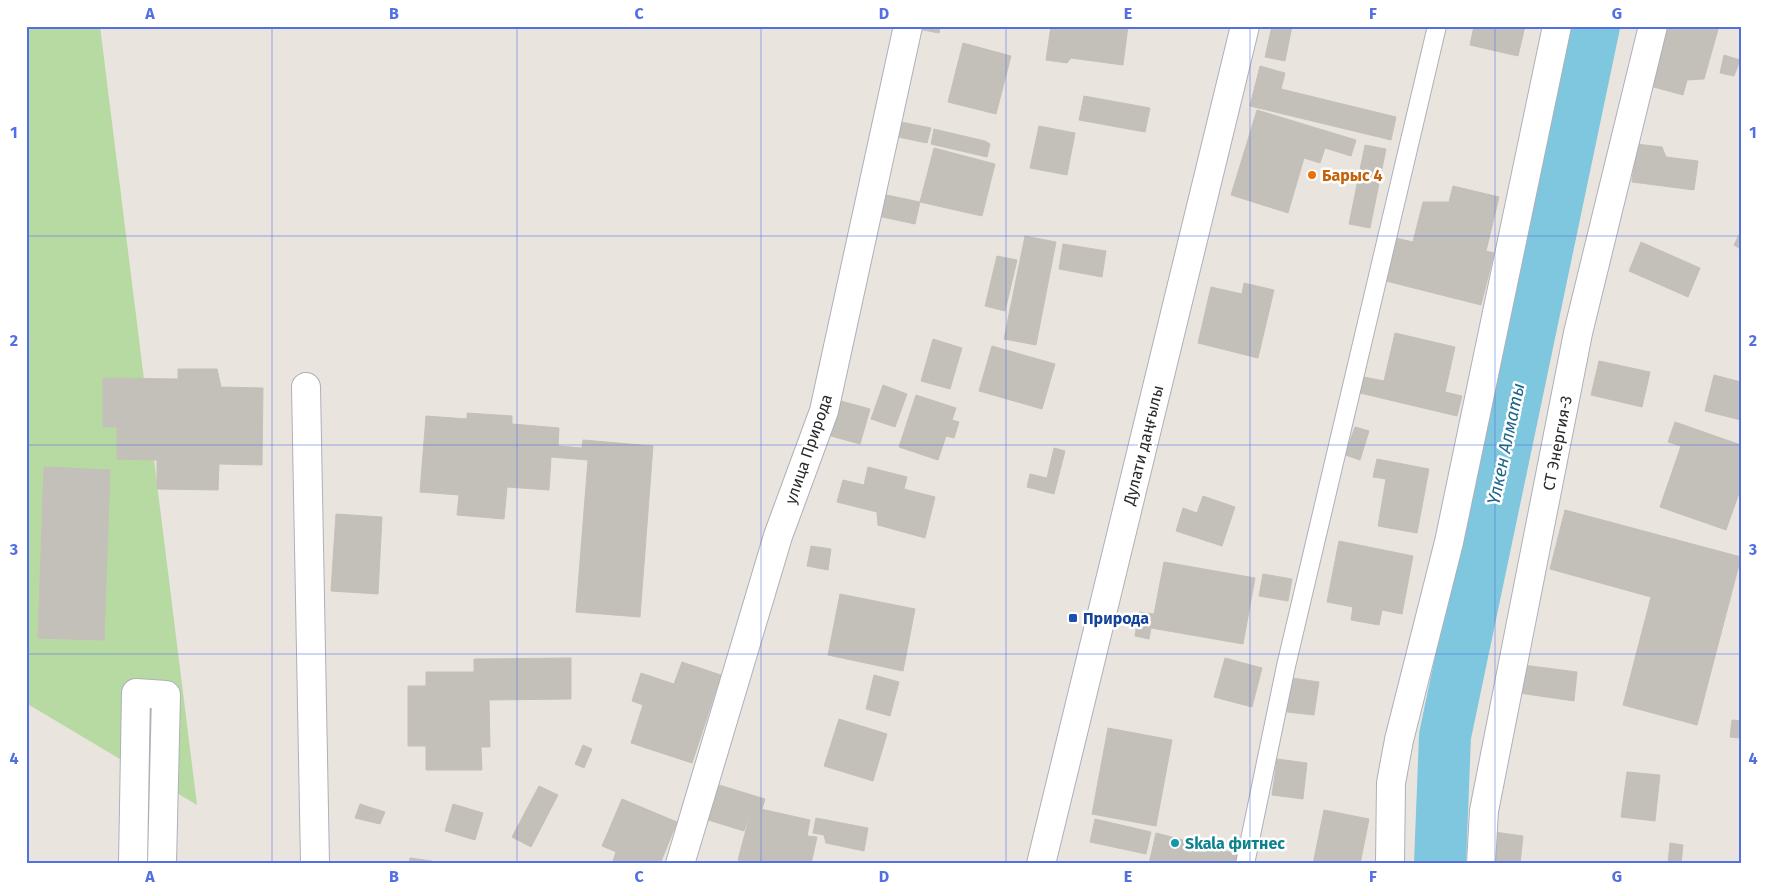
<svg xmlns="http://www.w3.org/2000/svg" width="1767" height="890" font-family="'Fira Sans',sans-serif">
<rect width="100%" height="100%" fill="#eae4de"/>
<path fill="#b6daa1" d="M26 26H100L197 805 26 703Z"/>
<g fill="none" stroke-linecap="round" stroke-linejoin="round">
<path stroke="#7ec7df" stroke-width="52" d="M1440 864 1445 736 1594 26"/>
</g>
<path fill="#c3bfb9" stroke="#c5c0b8" d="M919 26H940L939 33 918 29Z
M1051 26H1128L1123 65 1071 58 1067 63 1046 60Z
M1272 26H1292L1285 61 1265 57Z
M1474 26H1525L1518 56 1470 45Z
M1667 26H1719L1704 79 1687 80 1683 95 1650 86Z
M963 43 1011 56 996 114 948 102Z
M1724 55 1740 60 1734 76 1720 73Z
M1260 66 1285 73 1281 89 1396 117 1391 140 1250 106Z
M1084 96 1150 108 1145 132 1079 120Z
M1257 110 1356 140 1351 156 1325 148 1320 163 1304 158 1288 213 1231 195Z
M901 122 931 128 927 143 898 137Z
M1039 126 1075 133 1067 175 1030 168Z
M934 129 985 141 990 144 987 157 931 144Z
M1636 144 1662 147 1666 157 1698 161 1694 190 1632 182Z
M1365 145 1386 149 1370 228 1349 224Z
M934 148 995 164 982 216 920 202Z
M1453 186 1499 197 1486 251 1494 253 1481 305 1386 281 1396 238 1413 242 1423 202H1449Z
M877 193 920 202 915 224 873 215Z
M1741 231V249L1734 245Z
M1025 236 1056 242 1036 345 1004 339Z
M1641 242 1700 268 1688 297 1629 271Z
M1063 244 1106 251 1102 277 1059 269Z
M997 256 1017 260 1005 311 985 306Z
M1244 283 1274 290 1258 358 1198 343 1211 287 1242 294Z
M1395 333 1455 347 1445 392 1462 396 1457 416 1360 393 1364 377 1384 381Z
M933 339 962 348 950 389 921 381Z
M992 346 1055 364 1042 409 979 391Z
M1599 361 1650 372 1642 407 1591 395Z
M178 369H217L221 387 263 388 262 465 219 464 218 490 157 489V460L117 459V427H103V378L178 379Z
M1714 375 1741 382V420L1705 411Z
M883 385 907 394 895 427 871 419Z
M916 395 956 408 952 420 959 422 954 438 946 436 938 460 899 447Z
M841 401 870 409 860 444 831 436Z
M467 413 512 416V424L559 428 558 446 582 448 583 440 653 446 640 617 576 612 588 460 551 457 549 490 507 487 504 519 457 515 459 495 420 492 426 416 467 419Z
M1675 422 1741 445V494L1739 493 1726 530 1660 507 1681 446 1668 442Z
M1355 427 1369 431 1360 460 1345 455Z
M1054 448 1065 451 1054 494 1027 487 1030 474 1047 478Z
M1377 459 1429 469 1417 533 1378 526 1386 479 1373 477Z
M44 467 110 470 104 640 38 638Z
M868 467 907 477 904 489 935 497 925 538 878 525 877 512 837 502 843 480 864 485Z
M1203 496 1235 507 1222 546 1176 531 1183 508 1197 513Z
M1565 510 1741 557 1697 725 1623 705 1651 597 1550 569Z
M336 514 382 517 378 594 331 591Z
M1339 541 1413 556 1402 614 1382 610 1379 625 1351 620 1353 607 1327 602Z
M811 546 831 549 828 570 807 566Z
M1164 562 1255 578 1243 644 1151 628 1149 639 1135 636 1139 612 1154 614Z
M1263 574 1292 579 1288 601 1259 596Z
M840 594 915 609 903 671 828 655Z
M571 658V699L489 700 490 747H481L482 770H426V746H408V686H426V672H474V659Z
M1225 658 1262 668 1252 707 1214 697Z
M682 662 721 675 692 763 631 743 643 705 632 701 641 673 674 684Z
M1523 665 1577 672 1574 701 1519 693Z
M874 675 899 682 890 716 866 709Z
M1292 678 1319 682 1314 715 1287 712Z
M839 719 887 734 873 781 824 766Z
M1732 720 1741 721V738L1730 737Z
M1108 728 1172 740 1156 826 1092 814Z
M583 745 592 749 584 768 575 764Z
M1277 759 1307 763 1303 799 1272 795Z
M1627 772 1660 775 1655 821 1621 817Z
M716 784 765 799 762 809 752 807 744 831 705 819Z
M539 786 558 795 531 847 512 837Z
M622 799 677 822 660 864H612L616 852 602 846Z
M360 804 385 812 380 824 355 818Z
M453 804 483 813 475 840 445 831Z
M752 807 810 820 807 836 817 837 811 864H748L738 860Z
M1324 810 1369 819 1360 864H1313Z
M816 818 868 828 864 851 826 843 824 835 813 833Z
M1095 819 1151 832 1146 854 1090 842Z
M1494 832 1523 836 1520 864 1490 863Z
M1156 833 1238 854 1235 864H1149Z
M1670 843 1683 845 1681 864H1668Z
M410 858 432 861V864H409Z"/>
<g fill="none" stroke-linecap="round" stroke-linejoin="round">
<g stroke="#aeb0b9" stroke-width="20">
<path id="lane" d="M1245 864 1286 666 1437 26"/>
</g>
<g stroke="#aeb0b9" stroke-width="30">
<path id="street" d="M306 387 315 864
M133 864 136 693 166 695 162 864
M680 864 778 536 824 411 908 26
M1390 864 1391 783 1399 740 1449 542 1557 26
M1481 864 1484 811 1578 333 1653 26"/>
</g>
<g stroke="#aeb0b9" stroke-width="30">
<path id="secondary" d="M1041 864 1245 26"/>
</g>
<use href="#lane" stroke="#fff" stroke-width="18"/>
<use href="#street" stroke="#fff" stroke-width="28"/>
<use href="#secondary" stroke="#fff" stroke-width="28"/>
</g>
<path fill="none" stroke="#5270e3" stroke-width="1" stroke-opacity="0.55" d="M272 26V864M517 26V864M761 26V864M1006 26V864M1250 26V864M1495 26V864M26 236H1741M26 445H1741M26 654H1741"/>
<circle fill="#e8710a" stroke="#fff" stroke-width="2" cx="1312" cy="175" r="5"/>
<rect fill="#1a4fb4" stroke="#fff" stroke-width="2" x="1068" y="613" width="10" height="10" rx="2.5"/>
<circle fill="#0f9aa8" stroke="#fff" stroke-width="2" cx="1175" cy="843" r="5"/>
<g text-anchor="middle" stroke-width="5" stroke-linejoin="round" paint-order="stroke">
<g font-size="16" font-weight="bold" fill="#c56008" stroke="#fff" text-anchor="start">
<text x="1322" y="181">Барыс 4</text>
</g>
<g font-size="16" fill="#2a2a2a" stroke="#fff">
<text transform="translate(1557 443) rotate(-79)" y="6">СТ Энергия-3</text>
<text transform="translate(1143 445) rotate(-76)" y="6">Дулати даңғылы</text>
<text transform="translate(808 449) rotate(-71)" y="6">улица Природа</text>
</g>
<g font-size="16" font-weight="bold" fill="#164399" stroke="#fff" text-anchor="start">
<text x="1083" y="624">Природа</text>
</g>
<g font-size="16" font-weight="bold" fill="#0d838f" stroke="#fff" text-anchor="start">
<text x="1185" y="849">Skala фитнес</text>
</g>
<g font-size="18" font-style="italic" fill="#1e678a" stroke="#fff">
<text transform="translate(1506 444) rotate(-78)" y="6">Үлкен Алматы</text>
</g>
</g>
<rect width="1767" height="890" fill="none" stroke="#ffffff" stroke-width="55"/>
<rect x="28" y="28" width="1712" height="834" fill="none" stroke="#5270e3" stroke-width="2"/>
<g font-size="16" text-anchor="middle" font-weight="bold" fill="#5270e3">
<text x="150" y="19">A</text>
<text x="394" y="19">B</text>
<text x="639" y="19">C</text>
<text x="884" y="19">D</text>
<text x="1128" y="19">E</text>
<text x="1373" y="19">F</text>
<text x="1617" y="19">G</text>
<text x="14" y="138">1</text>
<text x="1753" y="138">1</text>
<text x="14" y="346">2</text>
<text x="1753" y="346">2</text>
<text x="14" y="555">3</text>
<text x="1753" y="555">3</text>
<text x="14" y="764">4</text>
<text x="1753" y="764">4</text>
<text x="150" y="882">A</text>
<text x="394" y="882">B</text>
<text x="639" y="882">C</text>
<text x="884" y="882">D</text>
<text x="1128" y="882">E</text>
<text x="1373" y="882">F</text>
<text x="1617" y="882">G</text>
</g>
</svg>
